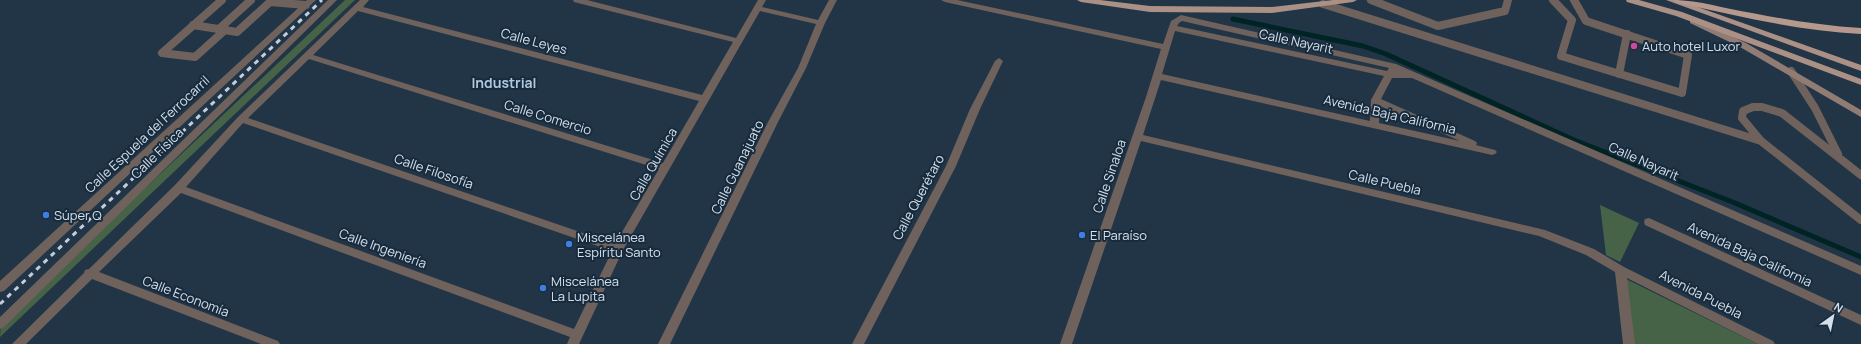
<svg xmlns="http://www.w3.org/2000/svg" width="1861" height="344" font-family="Manrope,sans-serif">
<rect width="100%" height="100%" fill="#213547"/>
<path fill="#466348" d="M345 0H355L0 337 1 324Z
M1600 205 1639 223 1620 262 1606 255Z
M1620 276 1758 344H1629Z"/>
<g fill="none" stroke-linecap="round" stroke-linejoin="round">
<path stroke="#002324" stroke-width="5" d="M1233 19 1363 46 1386 54 1574 140 1735 203 1861 257"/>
<path stroke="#6f625d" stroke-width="8" d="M222 0 162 53 195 57 225 30
M1371 0 1438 26 1505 11 1508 0
M1553 0 1572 20 1561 56 1682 93 1688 55 1586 21 1574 0
M1323 4 1761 141
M193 25 237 32 270 2 306 5
M219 29 251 0
M1791 71 1815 108 1838 154
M1619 74 1627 34
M1861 175 1782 113 1762 107H1753L1743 111 1742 118 1761 141 1861 220"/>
<path fill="#6f625d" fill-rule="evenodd" d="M360 0H369L363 7 702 95 733 42 574 2 573 0H587L736 38 758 0H766L762 7 818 20 829 0H837L825 23 806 68 778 122 670 344H658L768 122 798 68 816 24 760 11 623 250 579 344H567L570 337 181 193 99 272 278 341 280 344H261L92 279 26 344H12L84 273 85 270 89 269 175 185 238 117ZM358 11 699 101 663 163 313 55ZM309 59 659 169 615 244 248 118ZM243 123 612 251 574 329 186 187Z
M941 0H957L1163 44 1171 21 1181 15 1396 64 1861 266V275L1412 78H1392L1381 99 1475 141 1477 143 1476 145 1495 150 1497 152 1495 154 1492 155 1161 80 1143 135 1545 230 1594 249 1624 267 1773 341 1775 344H1758L1627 278 1635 344H1623L1615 272 1586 255 1539 236 1141 141 1072 344H1060L1146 97 1161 49 945 2ZM1182 21 1389 68 1387 71 1177 26 1179 23ZM1175 31 1384 76 1371 100 1370 121 1162 74ZM1380 106 1460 141 1379 123Z
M999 58 1003 61 980 109 956 166 864 344H852L946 166 970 109 995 61Z
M1649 218 1861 315V325L1645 225 1644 222 1645 219Z"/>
<path fill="#6f625d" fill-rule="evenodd" d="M307 0H316L4 291 0 292V281Z
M328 0H337L4 327 0 329V317Z"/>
<path fill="#917c74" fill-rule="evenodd" d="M1693 18 1746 43 1861 110V117L1740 47 1690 23V19Z"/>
<path fill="#aa9085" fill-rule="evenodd" d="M1077 0H1100L1150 6 1272 7 1333 0H1357L1353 2 1272 13 1150 12 1081 2Z
M1626 0H1639L1682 12 1861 79V85L1676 16 1627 2Z
M1666 0H1678L1861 65V71Z"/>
<path fill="#b6998d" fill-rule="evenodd" d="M1673 0C1700 0 1725 9 1752 13 1788 20 1825 26 1861 28V34C1799 31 1738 16 1678 3Z"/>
<path stroke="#c2cedb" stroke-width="3" stroke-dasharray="5 5" stroke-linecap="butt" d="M0 304 322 0"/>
</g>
<circle fill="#d1479c" stroke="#172b3d" stroke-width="1.5" cx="1634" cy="46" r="4"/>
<g fill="#3f7fe0" stroke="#172b3d" stroke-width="1.5">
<circle cx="46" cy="215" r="4"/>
<circle cx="1082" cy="235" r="4"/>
<circle cx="569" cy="244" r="4"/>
<circle cx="543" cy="288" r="4"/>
</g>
<g text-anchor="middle" stroke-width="4" stroke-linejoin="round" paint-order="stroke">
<g font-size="13" fill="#d4e0ec" stroke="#172b3d">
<text transform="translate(534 41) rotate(15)" y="5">Calle Leyes</text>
<text transform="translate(1296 41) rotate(12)" y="5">Calle Nayarit</text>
<text transform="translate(1390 114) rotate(13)" y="5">Avenida Baja California</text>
<text transform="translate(548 117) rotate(17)" y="5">Calle Comercio</text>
<text transform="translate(147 134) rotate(-43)" y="5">Calle Espuela del Ferrocarril</text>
<text transform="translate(157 153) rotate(-44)" y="5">Calle Física</text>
<text transform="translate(1644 161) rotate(24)" y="5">Calle Nayarit</text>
<text transform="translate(653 164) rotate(-60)" y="5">Calle Química</text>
<text transform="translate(737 167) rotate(-64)" y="5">Calle Guanajuato</text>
<text transform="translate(434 171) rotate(19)" y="5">Calle Filosofía</text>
<text transform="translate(1109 176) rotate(-71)" y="5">Calle Sinaloa</text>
<text transform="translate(1385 182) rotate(13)" y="5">Calle Puebla</text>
<text transform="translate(918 197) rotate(-62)" y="5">Calle Querétaro</text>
<text transform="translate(383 248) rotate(20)" y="5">Calle Ingeniería</text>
<text transform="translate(1750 254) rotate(25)" y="5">Avenida Baja California</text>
<text transform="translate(1701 294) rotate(27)" y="5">Avenida Puebla</text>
<text transform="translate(186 296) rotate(21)" y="5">Calle Economía</text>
</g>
<g font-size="13" fill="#d4e0ec" stroke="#172b3d" text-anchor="start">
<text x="1642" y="51">Auto hotel Luxor</text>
<text x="54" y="220">Súper Q</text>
<text x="1090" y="240">El Paraíso</text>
<text x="577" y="242">Miscelánea<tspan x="577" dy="15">Espíritu Santo</tspan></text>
<text x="551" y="286">Miscelánea<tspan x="551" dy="15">La Lupita</tspan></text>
</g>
<g font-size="14" font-weight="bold" fill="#b0c9e0" stroke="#172b3d">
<text x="504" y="88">Industrial</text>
</g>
</g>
<g transform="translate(1833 316) rotate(33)" stroke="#172b3d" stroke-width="3" paint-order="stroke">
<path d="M0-3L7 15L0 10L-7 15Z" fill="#d4e0ec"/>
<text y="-6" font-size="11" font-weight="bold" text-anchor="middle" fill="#d4e0ec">N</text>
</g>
</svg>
